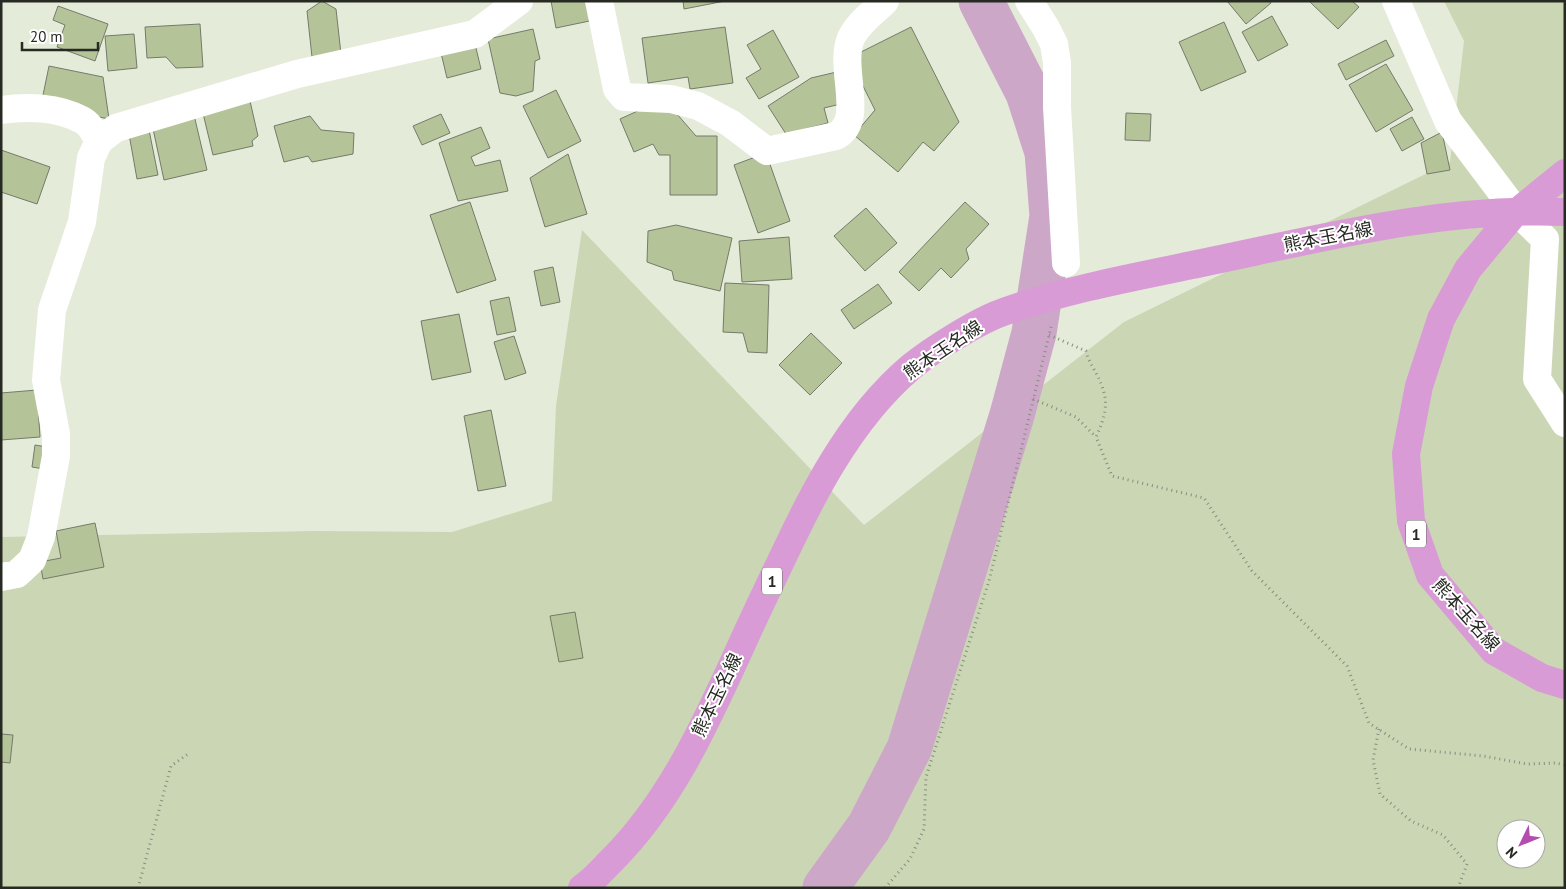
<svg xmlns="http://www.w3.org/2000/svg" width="1566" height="889" font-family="'PT Sans','Noto Sans JP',sans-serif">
<rect width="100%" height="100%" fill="#e4ebd9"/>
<path fill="#cbd6b4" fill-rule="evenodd" d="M1444 1H1565V888H1V537L313 531 452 532 552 501 556 406 582 230 864 525 1124 322 1450 162 1464 41ZM1506 829H1536V859H1506Z"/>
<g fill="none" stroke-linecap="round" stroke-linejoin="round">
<path stroke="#cca7c8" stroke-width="45" d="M825 888 869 827 909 749 1012 415 1034 333 1052 216 1047 152 1028 93 981 1"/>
</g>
<path fill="#b5c498" stroke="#757a6b" d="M322 1 336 9 341 54 312 57 307 11Z
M551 1H596L599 19 556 28Z
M683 1H725L684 9Z
M1227 1H1270L1271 3 1246 24Z
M1309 1H1352L1359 7 1338 29Z
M58 6 108 24 95 61 57 47 65 25 53 20Z
M1272 16 1288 45 1258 61 1242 32Z
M1224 22 1246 72 1201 91 1179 42Z
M200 24 203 67 176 68 166 57 147 58 145 27Z
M725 27 733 83 690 89 688 77 648 83 642 38Z
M911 27 959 122 934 151 923 142 898 172 854 135 875 110 849 58Z
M533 29 540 59 535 61 533 91 516 96 500 93 488 39Z
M773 30 799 77 759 99 746 78 761 69 747 45Z
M134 34 137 68 108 71 105 36Z
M1386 40 1394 56 1346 80 1338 64Z
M475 44 481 69 447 78 441 53Z
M1386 64 1413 110 1376 132 1349 85Z
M49 66 103 77 109 119 41 105Z
M841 71 849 102 824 108 828 123 786 134 768 106 811 78Z
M556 90 581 141 548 158 523 106Z
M664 99 696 136H717V195H670V155H659L653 144 634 152 620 119Z
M250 101 258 136 252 141 253 146 213 155 201 105Z
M1126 113 1151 114 1150 141 1125 140Z
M441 114 450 133 422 145 413 126Z
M194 115 207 170 164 180 152 124Z
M310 116 321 130 354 133 353 154 312 162 308 156 284 162 274 126Z
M1412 117 1424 139 1402 151 1390 129Z
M481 127 490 148 471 157 475 166 500 160 508 191 458 201 439 143Z
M149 130 158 175 137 179 129 134Z
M1442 132 1450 170 1427 174 1421 143Z
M1 150 50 167 37 204 1 192Z
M766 153 790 221 758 233 734 165Z
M568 154 587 214 545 227 530 178Z
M470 202 496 280 457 293 430 215Z
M965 202 989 224 966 249 969 259 951 278 941 268 919 291 899 272Z
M866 208 897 243 865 271 834 236Z
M676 225 732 238 720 291 674 280 672 271 647 262 648 231Z
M789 237 792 279 742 282 739 241Z
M553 267 560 302 541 306 534 271Z
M725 283 769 285 767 353 748 352 743 333 723 332Z
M878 284 892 303 854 329 841 310Z
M509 297 516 331 497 335 490 301Z
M459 314 471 372 432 380 421 321Z
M811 333 842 363 810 395 779 365Z
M514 336 526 373 505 380 494 342Z
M37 390 40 437 1 440V393Z
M491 410 506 486 478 491 464 416Z
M35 445 47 447 44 469 32 467Z
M95 523 104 567 43 579 40 562 61 558 56 531Z
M575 612 583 658 559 662 550 616Z
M1 734 13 735 10 763 1 762Z"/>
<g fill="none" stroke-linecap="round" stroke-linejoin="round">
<path stroke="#888d80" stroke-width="3" stroke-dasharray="1 4" stroke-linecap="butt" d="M1049 335 1086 351C1089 364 1097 372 1101 384 1110 404 1104 419 1096 437L1112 476 1204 498 1252 571 1347 666 1369 723 1409 749 1483 756 1527 764 1556 763 1565 765
M1033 399 1076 417 1096 437
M1379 729 1373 760 1380 794 1411 821 1443 835 1467 864 1458 888
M138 888 171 766 188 754
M885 888 910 859 924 829 926 777 989 581 1052 323"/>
<path stroke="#fff" stroke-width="28" d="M599 1 617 89 624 97 671 99 698 106 730 123 767 151 836 136C866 120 838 68 851 38 858 23 874 12 885 1
M1029 1 1046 28 1054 44 1057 63V107L1066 263
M1396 1 1448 121 1515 210 1545 239 1537 379 1565 423
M1 110C27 106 58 107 82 120 89 123 95 134 99 141
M1 577 17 574 32 560 41 537 56 456V434L46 380 52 310 82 222 91 158 99 141 116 128 297 74 475 34 519 1"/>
<path stroke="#d99bd6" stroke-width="28" d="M1565 173 1511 217 1468 269 1441 319 1419 386 1406 454 1411 521 1430 575 1494 651 1542 678 1565 685
M582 888C593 881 602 870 611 861 682 791 719 691 761 603 801 520 839 428 911 367 933 349 979 320 1006 311 1074 287 1146 275 1216 260 1330 236 1447 207 1565 212"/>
</g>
<g text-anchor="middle" stroke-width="4" stroke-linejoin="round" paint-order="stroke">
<g fill="#fff" stroke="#686a65" stroke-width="1">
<rect x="1406" y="520.5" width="20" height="27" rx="4"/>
<rect x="762" y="567.5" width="20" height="27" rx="4"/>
</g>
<g font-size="16" font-weight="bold" fill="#272a23">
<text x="1416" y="540">1</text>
<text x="772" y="587">1</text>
</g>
<g font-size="18" fill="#272a23" stroke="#fff">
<text transform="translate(1328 237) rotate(-11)" y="6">熊本玉名線</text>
<text transform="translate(943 350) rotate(-34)" y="6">熊本玉名線</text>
<text transform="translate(1466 615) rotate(48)" y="6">熊本玉名線</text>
<text transform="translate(717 695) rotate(-64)" y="6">熊本玉名線</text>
</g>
</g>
<rect width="1566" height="889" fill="none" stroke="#272a23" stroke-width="5"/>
<g transform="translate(1521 844) rotate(227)"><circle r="24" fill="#ffffff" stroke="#a9aaa7"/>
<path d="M0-4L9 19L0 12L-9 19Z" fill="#b54db1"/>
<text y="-8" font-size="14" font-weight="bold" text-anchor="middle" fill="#272a23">N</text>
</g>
<path d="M22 42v8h76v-8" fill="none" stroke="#272a23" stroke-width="2.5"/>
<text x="30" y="42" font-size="15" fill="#272a23" stroke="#ffffff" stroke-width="4" paint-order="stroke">20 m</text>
</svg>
